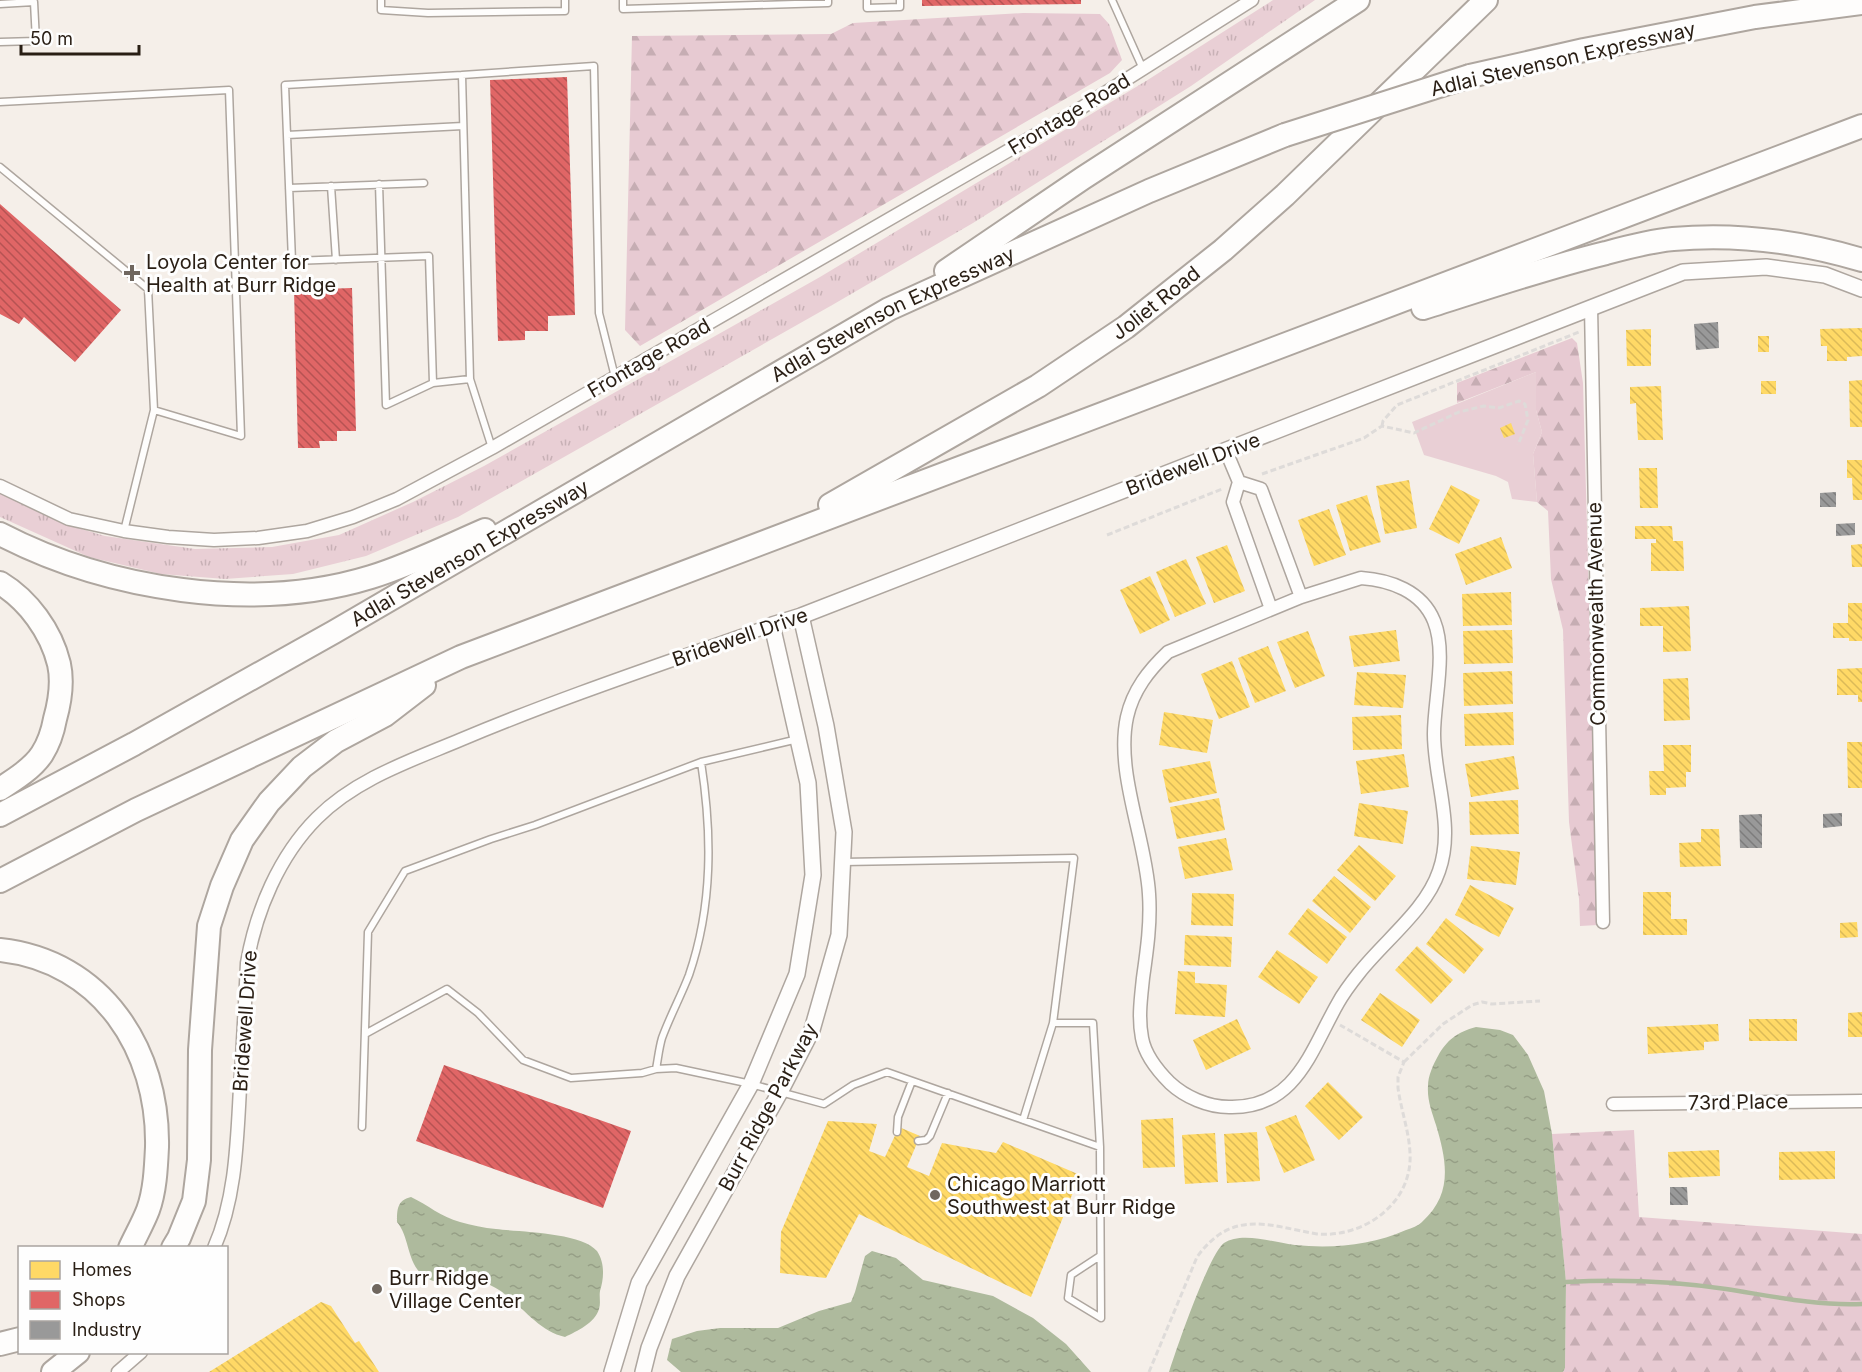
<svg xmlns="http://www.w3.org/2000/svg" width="1862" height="1372" font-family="Inter,sans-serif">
<defs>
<pattern id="grass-tufts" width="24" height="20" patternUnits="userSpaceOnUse" patternTransform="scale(1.5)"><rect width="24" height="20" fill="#e9cfd5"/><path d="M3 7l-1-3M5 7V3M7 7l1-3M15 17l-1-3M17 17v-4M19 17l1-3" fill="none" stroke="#c8b1b6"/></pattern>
<pattern id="forest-firs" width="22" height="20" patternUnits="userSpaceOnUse" patternTransform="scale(1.5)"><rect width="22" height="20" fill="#e7cad2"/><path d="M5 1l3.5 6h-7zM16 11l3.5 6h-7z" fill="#c6adb3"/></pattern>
<pattern id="water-ripples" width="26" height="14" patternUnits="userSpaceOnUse" patternTransform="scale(1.5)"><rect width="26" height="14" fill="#aeba9d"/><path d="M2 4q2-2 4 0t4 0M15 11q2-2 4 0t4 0" fill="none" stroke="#969f86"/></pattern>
<pattern id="homes-back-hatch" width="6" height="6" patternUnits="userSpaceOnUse" patternTransform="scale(1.5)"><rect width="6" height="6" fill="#ffd966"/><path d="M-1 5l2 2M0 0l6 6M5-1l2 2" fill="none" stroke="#dbba58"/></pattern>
<pattern id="shops-back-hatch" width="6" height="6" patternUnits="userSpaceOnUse" patternTransform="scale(1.5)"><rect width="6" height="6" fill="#e06666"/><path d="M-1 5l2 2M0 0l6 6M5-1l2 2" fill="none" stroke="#b65353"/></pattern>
<pattern id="industry-back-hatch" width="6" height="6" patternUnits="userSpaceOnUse" patternTransform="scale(1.5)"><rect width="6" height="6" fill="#999"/><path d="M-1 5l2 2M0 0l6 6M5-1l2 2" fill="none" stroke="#7d7c7c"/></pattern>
</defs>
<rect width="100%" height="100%" fill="#f5efe9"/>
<path fill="url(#grass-tufts)" d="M1273 0H1315L1191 86 973 223 834 304 458 517 366 556 293 574 225 579 161 574 89 557 0 517V493L61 523 105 536 195 549 272 547 339 535 413 502 484 466 820 277 1146 81Z"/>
<path fill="url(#forest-firs)" d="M1023 13 1100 14 1109 24 1122 60 1110 73 640 346 625 330 632 36 831 34 853 23Z
M1572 338 1577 343 1583 383 1598 925 1580 926 1579 899 1569 822 1563 630 1551 579 1548 511 1537 502 1533 454 1542 432 1536 410V372L1457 403V383Z
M1634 1130 1639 1217 1862 1234V1372H1563L1565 1368 1566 1282 1552 1134Z"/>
<path fill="#e9cfd5" d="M1536 372V410L1542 432 1533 454 1537 502 1512 499 1508 482 1496 476 1424 455 1412 422Z"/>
<path fill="url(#water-ripples)" d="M1476 1027 1500 1030 1513 1035 1528 1055 1544 1091 1552 1134 1566 1282 1565 1368 1563 1372H1169C1176 1350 1209 1254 1224 1243 1242 1231 1276 1243 1295 1245 1333 1249 1372 1245 1406 1230 1412 1228 1418 1226 1422 1222 1453 1194 1447 1162 1436 1125 1432 1112 1427 1100 1428 1086 1428 1076 1433 1065 1438 1056 1447 1040 1457 1032 1476 1027Z
M411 1197C428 1205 441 1217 460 1222 471 1225 484 1228 496 1229 519 1232 581 1232 597 1251 605 1263 604 1278 600 1291 599 1297 601 1303 599 1309 595 1323 577 1331 565 1337 535 1331 517 1297 490 1285 468 1275 447 1290 427 1278 406 1266 411 1239 397 1222 397 1210 397 1200 411 1197Z
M872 1251 896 1258 923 1280 993 1296 1033 1318 1066 1344 1091 1372H681L667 1360 672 1339 697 1331 720 1328H778L819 1311 851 1302 855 1292 865 1256Z"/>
<path fill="url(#homes-back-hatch)" d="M1862 328V356L1847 357V361H1827V346H1821L1820 329Z
M1651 329V366H1627L1626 330Z
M1758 336H1769V352H1758Z
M1862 380V427H1850L1849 381Z
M1761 381H1776V394H1761Z
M1661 386 1663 440H1638L1636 403 1630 404V387Z
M1511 423 1515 434 1504 438 1500 428Z
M1847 460H1862V500H1853L1852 478H1847Z
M1639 468H1657L1658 508H1640Z
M1409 480 1417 528 1385 534 1376 486Z
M1451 485 1480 500 1459 544 1429 529Z
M1367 495 1381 542 1350 551 1336 505Z
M1329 509 1346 555 1314 566 1298 520Z
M1635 526H1672L1673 541H1683L1684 571H1651V543H1656V539H1635Z
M1501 537 1512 568 1466 585 1455 554Z
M1862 544V567H1852L1851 545Z
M1227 545 1245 591 1214 603 1196 557Z
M1186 559 1206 604 1175 617 1156 572Z
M1150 576 1170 620 1140 634 1120 590Z
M1511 592 1512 625 1463 626 1462 594Z
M1848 603H1862V641H1849V638H1833V623H1848Z
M1689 606 1691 651 1663 652V626H1640V608Z
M1396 630 1400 661 1354 667 1349 636Z
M1512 630 1513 663 1464 664 1463 631Z
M1308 631 1325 676 1295 688 1277 642Z
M1268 646 1286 691 1255 703 1238 658Z
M1232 661 1250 707 1219 719 1201 674Z
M1862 668V702H1858V695H1837V669Z
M1512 671 1513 704 1464 706 1463 673Z
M1357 672 1406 675 1403 708 1354 705Z
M1688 678 1690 720 1664 721 1663 679Z
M1164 712 1213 720 1207 753 1159 745Z
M1513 712 1514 745 1465 746 1464 714Z
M1401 715 1402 749 1353 750 1352 717Z
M1847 742H1862V788H1848Z
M1663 745H1691V772H1686V787L1666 788V795H1650L1649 771H1664Z
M1404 754 1409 787 1361 794 1356 761Z
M1514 756 1519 789 1471 797 1465 764Z
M1210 761 1217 793 1169 803 1162 770Z
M1219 798 1225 830 1177 839 1170 807Z
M1518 800 1519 834 1470 835 1469 802Z
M1359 803 1408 811 1403 844 1354 836Z
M1701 829H1719L1721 866 1680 867 1679 843 1701 842Z
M1226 838 1233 870 1185 879 1178 847Z
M1359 845 1396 876 1375 901 1337 870Z
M1471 846 1520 852 1516 885 1467 879Z
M1334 876 1371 907 1350 933 1312 901Z
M1470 885 1514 908 1499 937 1455 915Z
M1643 892H1671V919H1687V935H1643Z
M1192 893 1234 894 1233 926 1191 925Z
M1308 908 1347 937 1327 964 1288 934Z
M1446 918 1484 949 1464 974 1426 944Z
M1857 922 1858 937 1840 938V923Z
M1185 935 1232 937 1231 967 1184 965Z
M1417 946 1453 980 1431 1004 1395 970Z
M1277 950 1318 977 1299 1004 1258 977Z
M1178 971 1195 972V983L1227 985 1225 1017 1175 1014Z
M1380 993 1420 1020 1402 1047 1361 1020Z
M1862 1012V1037H1848V1013Z
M1237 1019 1251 1049 1206 1070 1193 1040Z
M1749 1019H1797V1041H1749Z
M1718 1024 1719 1041 1704 1042V1050L1648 1054 1647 1027Z
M1328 1082 1363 1117 1339 1140 1305 1106Z
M1296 1115 1315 1160 1284 1173 1265 1127Z
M1173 1118 1175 1167 1143 1168 1141 1120Z
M828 1121 877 1124 869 1151 885 1157 899 1127 920 1136 907 1167 929 1176 942 1143 996 1153 1003 1142 1080 1175 1031 1297 859 1214 826 1278 780 1273 781 1232Z
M1257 1132 1260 1181 1227 1183 1224 1134Z
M1215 1133 1218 1182 1185 1184 1182 1135Z
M1719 1150 1720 1176 1669 1178 1668 1152Z
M1835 1151V1179L1779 1180V1152Z
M321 1302 331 1306 355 1343 359 1341 379 1372H209Z"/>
<path fill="url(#shops-back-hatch)" d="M922 0H1081V4L922 6Z
M567 77 575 315 548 316V331H525V340L498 341 490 80Z
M0 204 121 310 75 362 24 317 19 324 0 314Z
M352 288 356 431H337V441H319L320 448H298L294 290Z
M444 1065 631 1131 603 1208 416 1141Z"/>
<path fill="url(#industry-back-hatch)" d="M1718 322 1719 348 1696 350 1694 324Z
M1836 492V507H1820V493Z
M1855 523V535L1836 536V524Z
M1842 813V826L1823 828V814Z
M1762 814V848H1740L1739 815Z
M1670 1187H1687L1688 1205H1670Z"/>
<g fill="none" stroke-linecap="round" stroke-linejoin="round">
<path stroke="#aeba9d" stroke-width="4.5" d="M1566 1282C1619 1279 1673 1281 1726 1289 1771 1296 1816 1306 1862 1304"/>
<g stroke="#aea69f" stroke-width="9">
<path id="service" d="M381 0V10L428 13 565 11V0
M623 0V9L828 3V0
M867 0V8L900 7V0
M1112 0 1143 69
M0 4 34 2 36 41 0 42
M462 75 594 66 599 313 615 377
M0 102 229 90 241 436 154 410
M287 135 463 126
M0 167 148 289 154 410 124 531
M379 184 386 405 433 383 470 379
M331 186 336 260
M289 188 424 183
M433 383 429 256 292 261 285 85 462 75 470 379 492 448
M843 862 1074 858 1053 1023 1023 1120
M365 1034 447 989 478 1013 523 1060 571 1078 642 1073 656 1069 676 1068 751 1084 824 1104 853 1085 887 1072 1100 1147 1093 1023H1053
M656 1069C658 1059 659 1048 662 1038 670 1016 681 996 689 975 713 905 712 833 701 762
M362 1127 368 932 405 871 491 839 535 825 701 762 798 739
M897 1132 898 1117 912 1081
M918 1141 926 1140 930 1136 948 1093
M1100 1147 1101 1318
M1100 1256 1071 1275 1068 1298 1101 1318"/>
</g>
<g stroke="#aea69f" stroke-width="15">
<path id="minor" d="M1591 307 1603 922
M1226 451 1239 482 1233 502 1271 609
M1239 482 1261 489 1301 597
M0 486 69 519 124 531 168 537 214 540 258 538 307 531 353 517 397 499 492 448 1070 115 1252 0
M1361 578C1390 580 1422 591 1434 621 1447 653 1434 700 1434 734 1434 780 1455 826 1439 871 1426 910 1385 940 1359 973 1351 983 1344 992 1338 1003 1311 1050 1296 1109 1229 1107 1208 1107 1185 1097 1170 1083 1157 1070 1145 1055 1142 1038 1138 1017 1141 998 1143 978 1147 950 1151 922 1149 894 1146 839 1115 772 1127 717 1133 690 1149 670 1168 652L1301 597Z
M1613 1104 1862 1101
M214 1248C236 1198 237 1141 240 1088 243 1047 245 1005 247 963 256 911 279 856 317 818 356 779 410 761 460 740 562 697 668 662 772 625
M118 1372 141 1352"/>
</g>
<g stroke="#aea69f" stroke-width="18">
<path id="tertiary" d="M612 1372 639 1283 751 1084 797 974 813 875 808 783 772 625 801 616 1683 272 1766 267 1825 275 1862 289
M643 1372 649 1348 677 1276 780 1092 812 1030 839 935 844 832 826 726 801 616"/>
</g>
<g stroke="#aea69f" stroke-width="26">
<g id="motorway">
<path d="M1470 76 1584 50 1755 17 1862 3"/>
<path d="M946 271 1083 178 1358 0"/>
<path d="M1423 308C1484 289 1544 268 1606 253 1628 247 1651 241 1673 239 1737 233 1801 242 1862 260"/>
<path id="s1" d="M830 505 1038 386 1126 327 1223 250 1285 195 1486 0"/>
<path d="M0 534C108 590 254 613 371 577 410 565 448 546 485 530"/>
<path d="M0 583C28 600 51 631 59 664 63 682 60 701 55 719 53 730 49 743 42 754 33 768 14 780 0 789"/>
<path id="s2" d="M0 815 134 744 334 632 889 309 1149 191 1285 135"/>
<path d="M0 881 136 810 461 657 1862 126"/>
<path d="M0 950C102 961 159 1050 157 1147 156 1168 155 1191 148 1210 143 1223 136 1235 130 1248"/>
<path d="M173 1248 179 1238 194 1201 199 1160 200 1050 209 926 222 886 242 840 269 802 302 767 336 741 385 715 424 685"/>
<path d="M0 1344 20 1339"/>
<path d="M53 1372 78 1352"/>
</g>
</g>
<path stroke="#dedbd9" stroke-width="3" stroke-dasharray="6 3" stroke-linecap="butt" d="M1382 426 1383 421 1397 405 1579 332
M1262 474 1364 438 1382 426 1414 433 1459 412 1484 406 1499 408 1519 401 1525 404 1528 420 1518 445
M1107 535 1222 489
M1404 1062 1443 1024 1472 1005 1482 1002 1492 1004 1540 1001
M1149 1372 1197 1257C1232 1209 1267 1225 1317 1234 1364 1238 1413 1203 1410 1153 1409 1131 1401 1110 1398 1088V1077L1404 1062 1340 1025"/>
<use href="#service" stroke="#fefdfc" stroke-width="6"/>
<use href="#minor" stroke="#fefdfc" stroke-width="12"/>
<use href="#tertiary" stroke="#fefdfc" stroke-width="15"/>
<use href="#motorway" stroke="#fefdfc" stroke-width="22"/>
<g stroke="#aea69f" stroke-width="26" stroke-linecap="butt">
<path id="motorway-bridge" d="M1285 135 1470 76"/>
</g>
<use href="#motorway-bridge" stroke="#fefdfc" stroke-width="22"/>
</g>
<g fill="#70675f" stroke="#fefefe" stroke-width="2">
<path d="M129 264h6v6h6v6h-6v6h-6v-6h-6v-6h6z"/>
<circle cx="935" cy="1195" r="6"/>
<circle cx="377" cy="1289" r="6"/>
</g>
<g text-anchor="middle" stroke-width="6" stroke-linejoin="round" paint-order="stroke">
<g font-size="20" fill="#291e14" stroke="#fefefe">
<text transform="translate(1563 59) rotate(-13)" y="7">Adlai Stevenson Expressway</text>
<text transform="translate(1069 114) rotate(-31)" y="7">Frontage Road</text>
<text dy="7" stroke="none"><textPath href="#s1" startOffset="384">Joliet Road</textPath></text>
<text dy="7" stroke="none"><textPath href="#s2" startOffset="1024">Adlai Stevenson Expressway</textPath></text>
<text transform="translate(649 358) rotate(-30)" y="7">Frontage Road</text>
<text transform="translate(1193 464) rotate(-21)" y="7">Bridewell Drive</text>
<text dy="7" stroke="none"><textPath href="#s2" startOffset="538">Adlai Stevenson Expressway</textPath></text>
<text transform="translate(1596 614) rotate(-91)" y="7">Commonwealth Avenue</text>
<text transform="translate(740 637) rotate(-19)" y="7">Bridewell Drive</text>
<text transform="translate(245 1021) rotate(-86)" y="7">Bridewell Drive</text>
<text transform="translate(1738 1102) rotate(-1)" y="7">73rd Place</text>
<text transform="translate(768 1107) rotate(-62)" y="7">Burr Ridge Parkway</text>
</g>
<g font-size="20" fill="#291e14" stroke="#fefefe" text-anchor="start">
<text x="146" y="269">Loyola Center for<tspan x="146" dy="23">Health at Burr Ridge</tspan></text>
<text x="947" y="1191">Chicago Marriott<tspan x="947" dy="23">Southwest at Burr Ridge</tspan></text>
<text x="389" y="1285">Burr Ridge<tspan x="389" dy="23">Village Center</tspan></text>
</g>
</g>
<rect x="18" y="1246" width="210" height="108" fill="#fefefe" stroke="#a9a4a0" stroke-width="1.5"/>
<rect x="30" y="1261" width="30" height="18" fill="#ffd966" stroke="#a9a4a0" stroke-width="1.5"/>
<text x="72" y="1276" font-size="18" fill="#291e14">Homes</text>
<rect x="30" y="1291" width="30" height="18" fill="#e06666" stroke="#a9a4a0" stroke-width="1.5"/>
<text x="72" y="1306" font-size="18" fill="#291e14">Shops</text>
<rect x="30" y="1321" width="30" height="18" fill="#999999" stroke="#a9a4a0" stroke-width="1.5"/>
<text x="72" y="1336" font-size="18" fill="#291e14">Industry</text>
<path d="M21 45v9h118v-9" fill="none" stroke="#291e14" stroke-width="3"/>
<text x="30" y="45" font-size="18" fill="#291e14" stroke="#fefefe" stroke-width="4.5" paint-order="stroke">50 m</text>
</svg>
